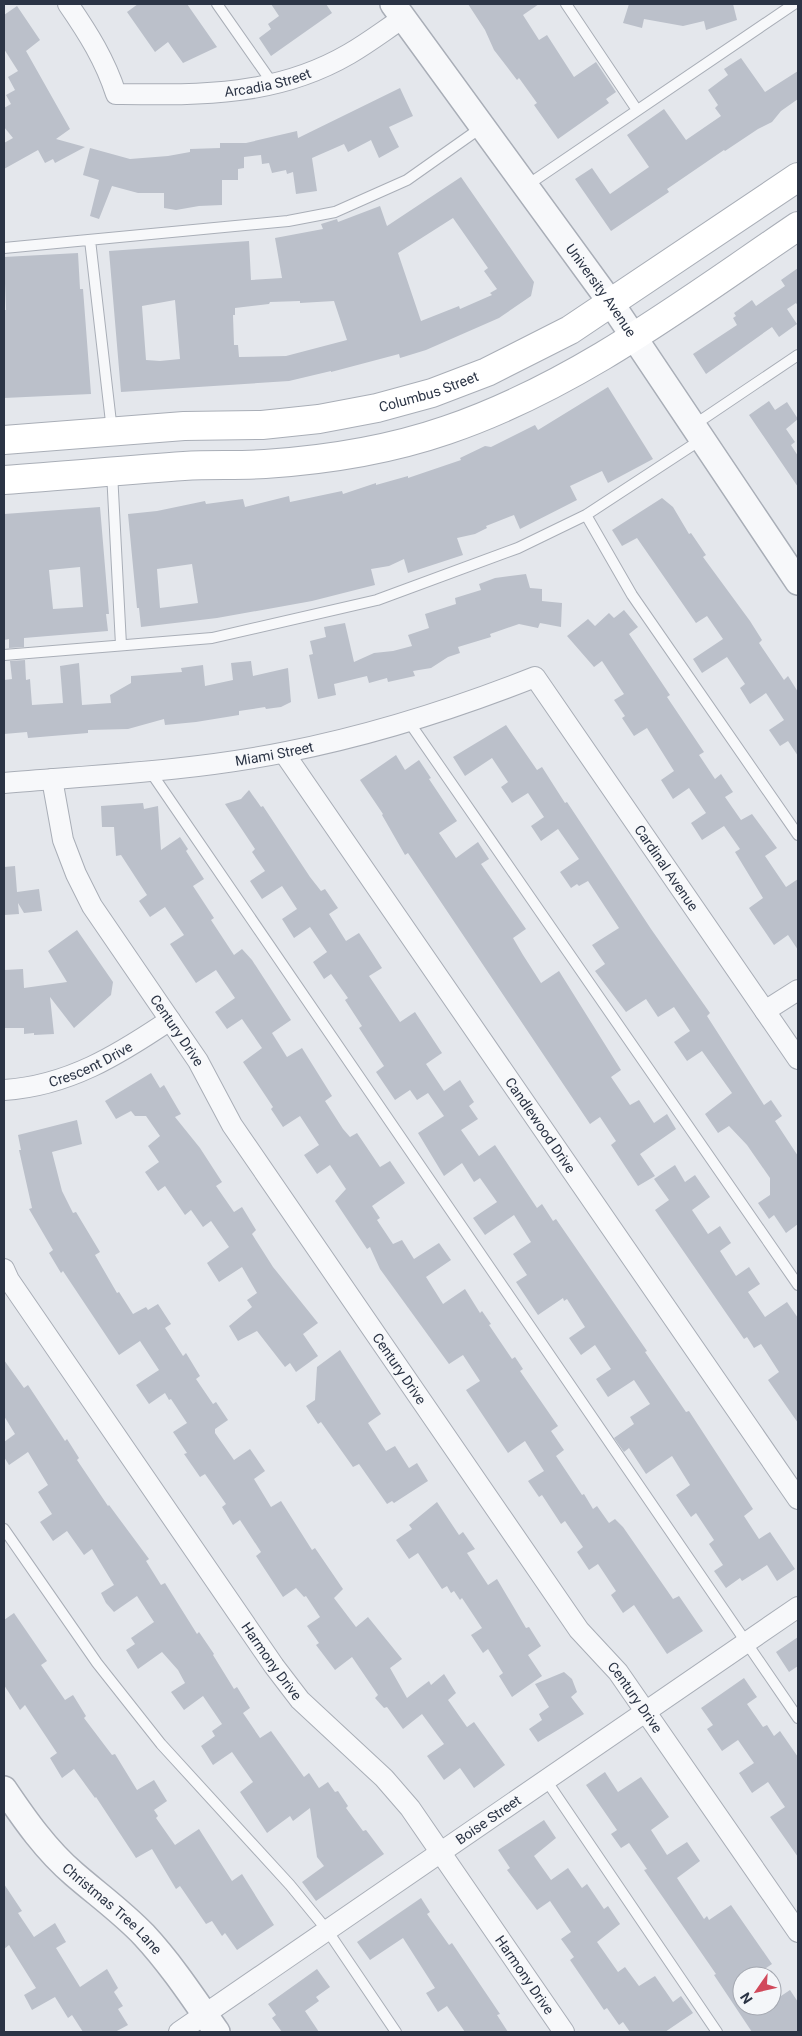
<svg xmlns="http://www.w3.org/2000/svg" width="802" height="2036" font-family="Roboto,sans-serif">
<rect width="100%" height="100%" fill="#e4e7ec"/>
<path fill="#bbc0ca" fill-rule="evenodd" d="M138 4H187L217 47 183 63 168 42 155 52 127 12Z
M271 4H326L332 13 271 56 259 38 271 29 268 24 279 16Z
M468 4H539L523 15 539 40 547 35 574 77 596 62 616 92 606 99 609 103 558 139 534 105 537 103 519 78 517 80 494 50 485 30Z
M629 4H733L737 20 706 30 704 21 683 26 644 19 642 28 623 23Z
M17 6 40 40 26 51 70 129 56 139 85 147 55 163 53 159 45 163 38 150 4 169V143L13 138 4 127V108L11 104 6 95 15 90 8 77 18 71 4 49V15Z
M741 58 765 92 798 71V99L781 111 772 122 758 129 725 151 724 150 667 189 669 192 611 231 575 179 592 168 610 194 649 167 627 135 664 109 686 140 721 116 715 108 718 105 708 90 728 75 724 69Z
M400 88 413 116 389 127 399 147 379 158 371 140 348 152 344 144 312 158 317 191 296 194 293 172 287 174 286 170 272 173 269 163 262 164 261 155 244 157V168L238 169V180H222V205L199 206 176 210 164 208V193H138L112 186 99 219 90 216 99 180 83 175 90 148 130 159 168 156 190 152V149L220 148V143H246L297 131 298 138Z
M461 177 534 282 531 296 499 318 426 350 400 358 399 354 331 372V371L289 381 121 392 109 251 249 241 251 280 282 278 275 238 323 229 321 224 337 219 338 222 380 206 387 226ZM453 218 488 268 484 271 497 289 490 293 492 295 460 309 459 306 421 321 398 253ZM175 300 180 359 160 361 146 360 142 306ZM300 301V303L334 301 347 340 286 356 239 357 238 345H234L233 315H235V308L269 304 270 302Z
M78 253 80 289H83L91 394 4 398V310H6L4 257Z
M798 268V306L796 303 787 309 797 324 779 337 772 327 706 374 693 354 737 325 733 318 736 316 734 313 752 300 756 306 785 286 781 280Z
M608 387 653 459 608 483 602 471 570 486 577 500 520 529 514 515 486 526 487 528 475 534 457 538 463 555 408 573 404 559 389 566 371 569 375 585 312 601 217 618 141 627 139 608H137L128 514 157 511 205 501 206 504 243 499 245 507 289 496 290 502 342 491 343 494 376 483V485L408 476V478L461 460 460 458 485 446 491 447 535 425 538 430ZM192 564 198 603 160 608 157 569Z
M769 401 775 410 787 402 798 419 786 429 795 442 791 445 798 456V487L749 415Z
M662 498 673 507 689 534 691 533 706 555 703 557 750 621 762 640 759 643 784 680 788 676 798 692V756L788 741 780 746 769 730 784 720 766 693 750 704 740 688 745 684 727 657 702 673 693 659 723 639 707 616 696 623 637 538 622 546 612 530Z
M100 507 109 614H106L108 631 24 638V647L9 648V639L4 640V514ZM80 567 83 607 53 609 49 570Z
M526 574 530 588 542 589V601L562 603 561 627 540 623 538 628 519 624 490 634 491 637 458 647 460 653 448 657 431 668 413 671 415 676 388 682 387 678 369 683 367 676 334 684 336 695 318 699 309 655 313 654 310 641 326 637 324 627 345 623 354 662 374 653 393 651 412 646 408 635 429 628 425 614 456 604 455 598 481 590 479 584 495 578Z
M624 610 638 627 629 634 670 695 667 697 704 752 699 755 715 779 721 774 733 792 725 797 741 820 752 814 777 848 765 856 786 887 798 879V950L788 935 774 945 749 908 763 898 735 852 740 849 724 826 702 840 691 823 706 813 689 788 673 799 661 780 674 771 647 728 634 736 622 718 625 716 614 700 624 694 602 661 594 667 567 636 588 619 595 626 609 613 614 618Z
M25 660 26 680 30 679 32 705 63 703 60 666 79 663 82 705 111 703 110 695 131 683V676L182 672 181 668 203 665 205 686 233 680 231 663 251 661 253 676 288 668 291 702 281 707 266 709 265 707 239 711V715L196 722 165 725 164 719 128 729 88 730V733L28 738 27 732 4 734V680L12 679 10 661Z
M506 725 537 770 542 767 565 803 567 802 651 929 710 1013 707 1016 764 1105 771 1100 782 1116 775 1121 798 1156V1224L786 1233 774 1215 769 1219 758 1203 770 1195V1178L747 1145 729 1126 718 1133 705 1114 732 1093 702 1051 687 1061 674 1042 690 1031 674 1007 658 1017 646 999 626 1012 595 971 605 964 592 945 619 928 588 881 579 886 577 884 571 888 560 872 579 859 558 829 541 841 531 826 544 817 528 793 512 803 501 787 508 782 492 758 465 776 453 757Z
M396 755 405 770 419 760 431 778 429 779 457 821 439 833 456 858 478 842 489 859 481 864 526 929 513 938 523 955 541 983 559 971 621 1070 611 1077 630 1105 639 1100 654 1123 667 1114 676 1129 640 1154 655 1176 638 1186 611 1145 616 1141 600 1117 590 1124 408 853 405 855 382 815 383 814 360 780Z
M249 790 261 807 263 806 310 877 321 891 325 889 338 908 329 914 346 941 359 933 369 948 382 968 369 976 400 1022 415 1012 442 1053 426 1064 444 1091 460 1080 474 1102 469 1106 478 1119 461 1130 479 1156 495 1145 537 1208 542 1204 553 1221 556 1219 647 1351 645 1352 686 1412 689 1411 753 1509 744 1516 759 1539 770 1532 795 1569 777 1581 767 1565 742 1581 740 1578 726 1588 714 1571 723 1565 709 1544 714 1540 696 1513 691 1517 676 1495 690 1485 672 1456 646 1474 629 1448 624 1452 614 1438 634 1424 630 1417 650 1404 634 1380 608 1397 596 1379 611 1369 595 1345 581 1355 569 1338 585 1327 567 1299 564 1301 563 1298 538 1315 516 1282 527 1275 513 1254 531 1242 514 1215 485 1235 473 1218 497 1202 480 1178 474 1182 462 1163 444 1176 418 1133 444 1116 428 1093 417 1100 410 1090 395 1100 376 1072 384 1066 359 1028 362 1026 345 1000 348 998 331 974 324 979 313 962 327 952 310 927 294 938 282 919 297 909 282 886 262 899 250 881 265 871 252 852 255 849 225 804 241 799Z
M143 803 144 809 158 806 161 850 180 837 188 849 186 851 204 879 193 886 214 918 211 920 234 955 242 949 252 960 291 1020 272 1033 287 1057 302 1048 332 1096 325 1101 343 1129 350 1137 357 1133 380 1167 390 1161 405 1183 372 1206 380 1218 377 1220 393 1244 402 1240 414 1259 439 1243 451 1260 426 1277 443 1304 465 1289 480 1313 482 1311 491 1324 489 1325 512 1359 515 1357 523 1369 520 1371 558 1426 551 1431 564 1450 556 1456 582 1495 584 1494 593 1509 597 1506 609 1523 615 1519 623 1527 673 1599 679 1596 703 1631 667 1654 634 1605 623 1613 611 1595 616 1591 598 1564 589 1570 577 1552 583 1547 565 1521 561 1524 542 1495 539 1497 528 1481 544 1471 525 1441 508 1453 466 1390 480 1381 463 1355 449 1364 380 1269 370 1247 367 1249 335 1201 346 1189 330 1165 317 1174 304 1155 319 1145 300 1116 283 1127 271 1109 273 1107 243 1062 262 1048 242 1019 227 1029 215 1012 235 998 216 970 196 983 170 944 184 935 165 907 150 917 139 901 147 895 121 855 116 856 114 827H102L101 806Z
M15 866 17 892 39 889 42 911 24 913 18 903 19 914 4 915V867Z
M77 930 113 982 111 995 74 1028 50 997 54 1034 34 1035V1033L24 1034V1028H4V970L23 969 24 988 67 982 48 951Z
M151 1073 160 1088 164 1085 181 1114 175 1117 200 1148 222 1182 216 1186 234 1212 242 1207 256 1230 252 1234 273 1267 318 1323 303 1334 318 1356 296 1372 290 1363 285 1367 257 1331 238 1341 229 1326 252 1307 247 1300 257 1293 242 1267 219 1282 207 1263 229 1247 211 1221 203 1227 191 1210 185 1215 165 1186 158 1191 145 1172 159 1162 148 1146 160 1136 146 1116H135L131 1111 116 1119 105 1101Z
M77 1120 82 1144 52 1152 62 1191 73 1213 76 1212 100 1252 95 1255 117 1293 119 1292 133 1314 146 1307 148 1310 158 1304 171 1324 165 1328 183 1356 186 1353 200 1376 196 1379 213 1404 216 1402 228 1420 215 1429V1433L234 1460 250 1449 265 1471 254 1479 271 1507 281 1501 312 1550 315 1548 343 1589 334 1598 356 1627 368 1617 402 1659 390 1668 407 1698 421 1687 429 1681 431 1685 444 1674 456 1693 448 1700 467 1727 474 1722 505 1765 474 1788 460 1768 444 1780 427 1756 444 1744 422 1714 403 1729 387 1707 384 1708 375 1698 378 1695 352 1657 335 1670 316 1645 319 1643 307 1626 320 1617 306 1596 304 1597 296 1588 283 1597 256 1556 261 1552 240 1520 233 1525 222 1507 226 1504 205 1474 200 1477 184 1454 187 1453 173 1432 187 1423 171 1399 169 1400 165 1393 149 1404 136 1385 159 1370 140 1341 119 1355 63 1271 61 1273 49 1253 53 1250 29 1209 32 1208 19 1150H21L18 1135Z
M675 1165 685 1182 695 1175 710 1197 692 1210 708 1234 720 1226 731 1243 720 1251 736 1276 749 1267 760 1284 748 1292 765 1317 787 1302 798 1318V1423L768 1380 779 1372 761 1344 754 1348 747 1337 744 1339 655 1210 669 1200 654 1179Z
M340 1350 381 1414 368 1423 386 1451 395 1446 409 1468 417 1463 428 1481 394 1503 392 1501 387 1504 359 1464 353 1467 321 1422 318 1424 306 1406 315 1400 317 1367Z
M4 1360 24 1388 28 1385 65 1441 67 1439 79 1458 77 1460 108 1506 109 1505 149 1559 146 1561 161 1585 165 1583 197 1634 199 1632 214 1654 213 1655 234 1689 237 1687 250 1708 243 1713 260 1738 271 1731 304 1777 309 1773 319 1788 328 1782 335 1792 338 1791 348 1806 346 1808 363 1831 366 1830 384 1854 316 1901 302 1882 324 1866 317 1857 310 1808 293 1821 290 1816 267 1833 240 1792 253 1782 232 1752 213 1765 201 1746 215 1736 212 1731 222 1724 203 1696 184 1710 171 1692 185 1683 178 1670 162 1652 138 1669 126 1650 135 1644 131 1638 154 1622 137 1596 114 1612 106 1603 101 1593 114 1585 92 1549 84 1555 67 1531 53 1541 40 1522 52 1514 38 1492 48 1485 28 1452 9 1465 4 1457V1442L15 1434 4 1416Z
M437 1502 459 1535 463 1532 475 1549 467 1553 488 1585 497 1579 526 1628 529 1627 541 1646 528 1655 542 1676 512 1697 499 1676 503 1673 488 1649 483 1653 471 1635 482 1628 462 1598 460 1600 454 1591 451 1593 447 1586 442 1589 418 1553 409 1559 396 1540 412 1529 409 1525Z
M14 1613 47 1661 41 1665 65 1700 73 1695 86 1716 84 1718 112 1755 115 1754 137 1790 154 1780 167 1801 154 1810 158 1816 156 1818 175 1845 199 1829 232 1881 242 1874 274 1925 237 1950 225 1933 222 1936 212 1921 206 1924 180 1886 176 1889 152 1849 136 1858 96 1797 95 1798 74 1769 62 1778 50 1758 57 1753 25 1705 20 1710 4 1685V1620Z
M798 1637V1666L789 1672 776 1652Z
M564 1672 572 1679 577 1692 571 1697 584 1714 538 1742 529 1729 542 1720 539 1714 549 1707 535 1684Z
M744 1678 757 1697 747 1704 763 1727 767 1725 774 1736 780 1731 798 1757V1857L770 1817 785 1807 768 1782 752 1793 739 1773 754 1763 738 1740 722 1751 707 1729 713 1725 701 1708Z
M605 1772 618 1792 641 1777 669 1817 651 1830 667 1855 687 1842 700 1861 677 1878 704 1919 707 1916 709 1920 731 1905 772 1964 754 1976H742V2006H772V2002L790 1990 798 2002V2032H752L714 1975 716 1974 644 1870 647 1869 629 1843 621 1848 611 1834 617 1830 586 1785Z
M544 1820 556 1838 534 1856 551 1880 568 1868 582 1888 587 1884 604 1909 608 1906 620 1924 597 1942 618 1972 625 1967 639 1986 655 1976 673 2002 681 1996 693 2013 665 2032H630L623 2022 619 2025 607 2008 604 2010 570 1960 574 1957 561 1939 571 1932 550 1901 537 1910 507 1870 510 1868 498 1850Z
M4 1884 22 1911 18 1913 34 1937 55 1923 66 1942 56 1948 80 1987 107 1969 118 1988 114 1992 123 2006 118 2009 128 2025 115 2032H83L72 2015 68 2018 55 1997 32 2010 24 1995 36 1988 9 1945 4 1949Z
M421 1898 430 1912 427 1914 449 1945 452 1943 500 2014 497 2015 508 2032H465L447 2006 438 2012 426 1993 435 1988 403 1938 370 1960 357 1942Z
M317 1969 330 1987 316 1997 319 2001 305 2011 319 2032H282L272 2018 276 2015 268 2004Z"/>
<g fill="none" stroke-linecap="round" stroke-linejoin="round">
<g stroke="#a9aeb7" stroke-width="12">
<path id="service" d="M217 4 273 84
M566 4 637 110
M526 186 794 4
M90 240 112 431
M4 248 288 221 335 212 407 180 482 127
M694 425 798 355
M112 472 121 645
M586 515 632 595 798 835
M4 655 212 638 377 600 518 548 586 515 702 439
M409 722 798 1285
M150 771 798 1718
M4 1529 97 1663 161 1744 290 1885 327 1930 396 2032
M546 1780 717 2032"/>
</g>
<g stroke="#a9aeb7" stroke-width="22">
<g id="minor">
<path id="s1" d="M68 4C88 33 105 60 116 94 199 95 275 97 349 54 368 43 385 30 403 18"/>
<path id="s2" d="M284 753 798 1499"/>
<path id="s3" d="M52 779 63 840 76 874 92 906 198 1061 232 1125 579 1630 618 1672 798 1932"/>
<path id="s4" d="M4 783C98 775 193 771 286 752 372 735 454 709 535 677L798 1059"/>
<path d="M765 1011 798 990"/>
<path id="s5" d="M4 1090C68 1086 118 1055 170 1020"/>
<path id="s6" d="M4 1269 9 1280 274 1666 300 1700 384 1778 410 1808 564 2032"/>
<path id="s7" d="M179 2032 798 1607"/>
</g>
</g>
<g stroke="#a9aeb7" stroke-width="28">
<g id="tertiary">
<path id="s8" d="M393 4 611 303 798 582"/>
<path id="s9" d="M4 1789C25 1820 46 1850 74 1874 97 1894 122 1912 144 1935 171 1964 194 1999 217 2032"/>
</g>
</g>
<g stroke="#a9aeb7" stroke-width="30">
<g id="secondary">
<path id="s10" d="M4 440 184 426 262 425 319 419 377 408 432 393 487 372 570 330 798 177"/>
<path d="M4 480C64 476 124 470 184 466 211 464 238 466 265 464 326 460 389 450 447 430 576 386 686 302 798 226"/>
</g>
</g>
<use href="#service" stroke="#f7f8fa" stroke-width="10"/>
<use href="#minor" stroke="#f7f8fa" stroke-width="20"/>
<use href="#tertiary" stroke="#f7f8fa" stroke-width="25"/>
<use href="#secondary" stroke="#fff" stroke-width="28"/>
</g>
<g text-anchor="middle" stroke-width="4.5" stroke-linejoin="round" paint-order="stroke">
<g font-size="14" fill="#2b3445" stroke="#f4f6f9">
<text dy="5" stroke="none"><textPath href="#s1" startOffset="255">Arcadia Street</textPath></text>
<text dy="5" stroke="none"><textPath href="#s8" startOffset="354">University Avenue</textPath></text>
<text dy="5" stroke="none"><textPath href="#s10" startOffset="429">Columbus Street</textPath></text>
<text dy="5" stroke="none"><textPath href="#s4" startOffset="272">Miami Street</textPath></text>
<text dy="5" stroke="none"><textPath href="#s4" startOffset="776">Cardinal Avenue</textPath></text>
<text dy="5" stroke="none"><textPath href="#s3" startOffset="285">Century Drive</textPath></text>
<text dy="5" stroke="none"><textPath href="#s5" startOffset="91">Crescent Drive</textPath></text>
<text dy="5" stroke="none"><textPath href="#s2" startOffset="452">Candlewood Drive</textPath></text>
<text dy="5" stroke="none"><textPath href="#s3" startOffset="690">Century Drive</textPath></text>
<text dy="5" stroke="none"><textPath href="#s6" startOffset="475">Harmony Drive</textPath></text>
<text dy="5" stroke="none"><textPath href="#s3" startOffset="1095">Century Drive</textPath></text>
<text dy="5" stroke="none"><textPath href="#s7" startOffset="375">Boise Street</textPath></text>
<text dy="5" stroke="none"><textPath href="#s9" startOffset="162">Christmas Tree Lane</textPath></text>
<text dy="5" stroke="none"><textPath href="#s6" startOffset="880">Harmony Drive</textPath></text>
</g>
</g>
<rect width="802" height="2036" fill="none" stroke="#2b3445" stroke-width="10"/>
<g transform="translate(757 1991) rotate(236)"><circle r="24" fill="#f4f6f9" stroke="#a4a8b1"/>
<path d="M0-4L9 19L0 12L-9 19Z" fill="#d1495b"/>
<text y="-8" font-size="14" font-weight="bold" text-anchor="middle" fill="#2b3445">N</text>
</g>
</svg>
